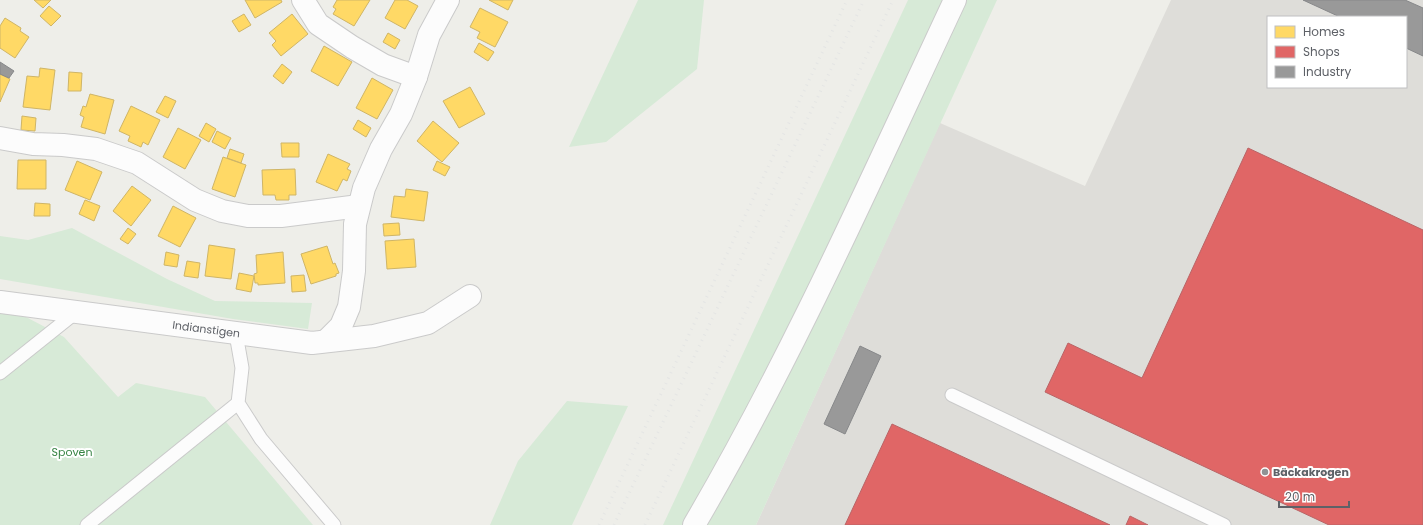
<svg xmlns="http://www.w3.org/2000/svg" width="1423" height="525" font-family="Poppins,sans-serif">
<rect width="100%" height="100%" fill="#eeeee9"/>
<path fill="#deddd9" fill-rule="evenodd" d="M1171 0H1423V525H756L940 123 1085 186ZM1268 17H1406V87H1268Z"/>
<path fill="#d7ead7" d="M638 0H704L697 69 606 142 569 147Z
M908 0H997L756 525H663Z
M72 228 167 279 215 301 312 303 308 329 233 319 0 279V236L28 240Z
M0 312 26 317 64 337 118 397 136 383 205 397 313 525H0Z
M567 401 628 406 572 525H490L518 461Z"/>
<path fill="#ffd966" stroke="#cfb566" d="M34 0H51L43 8Z
M245 0H281L282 2 255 18Z
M337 0H370L354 26 333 14 336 9 333 7Z
M395 0H407L418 6 405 29 385 18Z
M489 0H513L508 10Z
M49 6 61 16 51 26 40 16Z
M480 8 508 22 495 47 477 38 480 32 470 27Z
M244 14 251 25 239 32 232 21Z
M292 14 308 34 281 56 272 45 276 41 269 33Z
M5 18 21 28 20 31 29 37 15 58 0 48V26Z
M388 33 400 40 395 49 383 42Z
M479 43 494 52 488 61 474 52Z
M324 46 352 62 338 86 311 71Z
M282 64 292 72 283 84 273 76Z
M40 68 55 70 50 110 23 107 27 76 39 77Z
M69 72 82 73 81 91H68Z
M0 74 10 79 0 102Z
M372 78 393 90 377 119 356 108Z
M470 87 485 114 459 128 443 101Z
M90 94 114 100 105 134 81 127 84 117 80 115 83 106 86 107Z
M165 96 176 101 168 118 156 112Z
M131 106 160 120 148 145 143 142 141 147 128 141 130 136 119 131Z
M22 116 36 118 35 131 21 130Z
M358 120 371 128 366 137 353 129Z
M433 121 459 143 442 162 417 141Z
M206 123 216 129 209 142 199 136Z
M178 128 201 140 185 169 163 157Z
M217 131 231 138 225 149 212 142Z
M281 143H299V157H282Z
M230 149 244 154 241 163 227 158Z
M328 154 350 164 347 169 351 171 347 181 343 179 337 191 316 182Z
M223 157 246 165 235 197 212 189Z
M18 160H46V189H17Z
M77 161 102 172 90 200 65 190Z
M437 161 450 167 445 176 433 170Z
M295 169 296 195H289V200H276L275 195H263L262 170Z
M132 186 151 200 131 226 113 211Z
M406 189 428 192 424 221 391 217 394 196 405 197Z
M85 200 100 206 94 221 79 214Z
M35 203 50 204V216H34Z
M173 206 196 218 180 247 158 236Z
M399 223 400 235 384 236 383 224Z
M128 228 136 234 128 244 120 239Z
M414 239 416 267 387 269 385 241Z
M209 245 235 249 231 279 205 276Z
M327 246 333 264 335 263 339 273 336 274V276L311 284 301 254Z
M166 252 179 255 177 267 164 265Z
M283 252 285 283 258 285V283H255L254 274 257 273 256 255Z
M187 261 200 263 198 278 184 276Z
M239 273 254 276 251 292 236 289Z
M304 275 306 291 292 292 291 276Z"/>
<path fill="#e06666" stroke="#b96466" d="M1248 148 1423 230V525H1329L1045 392 1068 343 1142 378Z
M892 424 1110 525H845Z
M1130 516 1148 525H1126Z"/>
<path fill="#999" stroke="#87888a" d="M1303 0H1405L1423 8V56L1406 48V17H1340Z
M0 62 14 71 9 78 0 74Z
M860 346 881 356 845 434 824 424Z"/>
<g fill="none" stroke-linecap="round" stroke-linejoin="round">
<g stroke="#cacaca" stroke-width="15">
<path id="lane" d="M236 334 242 368 238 403 261 439 334 525
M0 373 75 313
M952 395 1224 525
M87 525 238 403"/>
</g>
<g stroke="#cacaca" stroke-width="24">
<g id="street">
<path d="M303 0 318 24 352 47 383 65 416 77"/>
<path d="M0 138 33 144 63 145 96 149 137 163 195 200 222 211 248 216H281L359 206"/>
<path id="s1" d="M0 302 312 343 374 336 428 323 470 296"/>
<path d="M326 341 341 326 349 307 354 271 355 224 364 188 381 149 401 114 416 77 429 35 448 0"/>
</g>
</g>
<g stroke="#cbcbcb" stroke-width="24">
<path id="secondary" d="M694 525C793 356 872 177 955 0"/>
</g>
<use href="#lane" stroke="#fcfcfc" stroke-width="13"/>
<use href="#street" stroke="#fcfcfc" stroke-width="22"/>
<use href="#secondary" stroke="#fcfcfc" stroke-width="22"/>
<path stroke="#e4e5e4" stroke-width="3" stroke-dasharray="1 5" stroke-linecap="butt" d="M599 525 847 0
M614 525 864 0
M645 525 893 0"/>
</g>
<circle fill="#909294" stroke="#fff" stroke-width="1.5" cx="1265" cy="472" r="4"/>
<g text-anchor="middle" stroke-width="4" stroke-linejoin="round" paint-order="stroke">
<g font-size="11" fill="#5e6167" stroke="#fff">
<text dy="4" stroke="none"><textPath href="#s1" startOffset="208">Indianstigen</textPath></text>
</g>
<g font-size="11" fill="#388445" stroke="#fff">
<text x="72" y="456">Spoven</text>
</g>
<g font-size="11" font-weight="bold" fill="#5e6167" stroke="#fff" text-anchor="start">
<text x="1273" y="476">Bäckakrogen</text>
</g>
</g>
<rect x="1267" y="16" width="140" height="72" fill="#ffffff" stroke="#bfc0c2"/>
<rect x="1275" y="26" width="20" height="12" fill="#ffd966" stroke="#bfc0c2"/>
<text x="1303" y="36" font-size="12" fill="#5e6167">Homes</text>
<rect x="1275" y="46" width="20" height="12" fill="#e06666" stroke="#bfc0c2"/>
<text x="1303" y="56" font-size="12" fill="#5e6167">Shops</text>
<rect x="1275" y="66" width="20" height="12" fill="#999999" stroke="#bfc0c2"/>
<text x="1303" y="76" font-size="12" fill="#5e6167">Industry</text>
<path d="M1279 501v6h70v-6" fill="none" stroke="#5e6167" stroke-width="2"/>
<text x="1285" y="501" font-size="12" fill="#5e6167" stroke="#ffffff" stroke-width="3" paint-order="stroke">20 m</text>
</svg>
